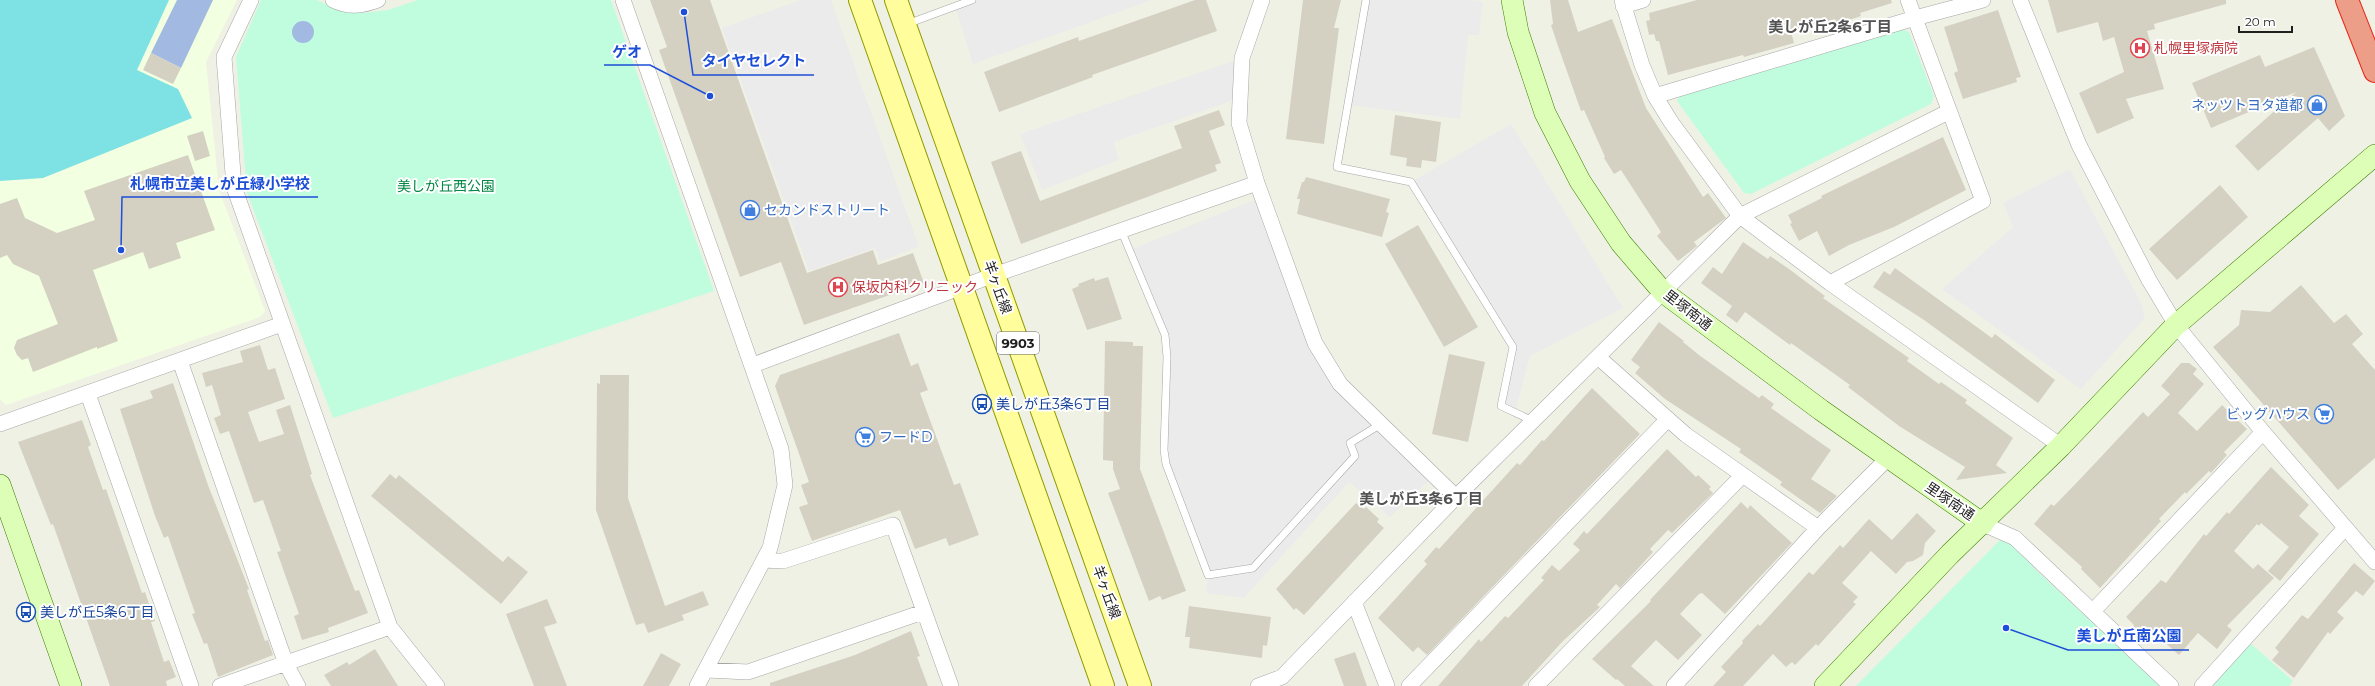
<svg xmlns="http://www.w3.org/2000/svg" width="2375" height="686" font-family="Montserrat,'Noto Sans JP',sans-serif">
<rect width="100%" height="100%" fill="#f0f1e5"/>
<path fill="#f2ffe0" d="M0 0H237L206 62 219 190 265 311 260 317 6 405 0 399Z"/>
<path fill="#bffdde" d="M261 0H317L339 10 363 13 388 10 418 0H611L714 291 333 418 247 193 236 57Z
M1900 28 1909 32 1934 96 1931 104 1751 194 1744 193 1677 101 1680 95Z
M2002 538 2009 541 2036 570 2160 686H1856Z
M2248 641 2293 681 2289 686H2209Z"/>
<path fill="#7ee2e5" d="M0 0H169L137 70 178 89 192 118 43 178 0 181Z"/>
<path fill="#ebebeb" d="M801 0H831L919 247 880 261 875 248 809 271 722 28Z
M972 0H1152L973 64 955 6Z
M1366 0H1471L1483 2 1479 35H1468L1460 119 1348 105Z
M1242 58 1240 98 1114 142 1119 160 1042 190 1020 134Z
M1511 124 1623 308 1530 356 1515 413 1501 406 1513 346 1411 182Z
M2070 169 2143 307 2144 319 2081 389 1942 289 2013 227 2003 203Z
M1262 197 1340 384 1434 476 1390 517 1349 482 1244 598 1206 593 1208 575 1166 464 1165 335 1130 250Z"/>
<path fill="#a2b9e1" d="M177 0H213L181 68 151 53Z
M292 32a11 11 0 1 1 22 0a11 11 0 1 1-22 0Z"/>
<path fill="#d4d1c2" d="M650 0H710L807 273 873 250 878 265 913 253 924 283 804 325 781 262 740 277 659 50 667 47Z
M1195 0H1206L1217 31 1092 75 1093 77 999 112 984 72 1078 37 1079 41Z
M1303 0H1341L1334 28H1339L1324 144 1286 139Z
M1550 0H1568L1578 32 1612 19 1646 108 1703 197 1708 193 1726 218 1694 242 1697 246 1678 261 1657 236 1661 232 1621 170 1614 174 1604 158 1605 157 1584 110 1581 111 1558 46 1551 25 1553 24Z
M1697 0H1891L1892 3 1860 13 1861 16 1837 24 1835 19 1791 32 1794 43 1744 57 1743 55 1668 75 1659 41H1656L1654 34 1649 35 1646 21 1650 20 1649 13Z
M2048 0H2226V4L2154 24 2155 29 2147 31 2164 89 2126 99 2134 118 2097 134 2079 93 2124 72 2114 37 2103 41 2098 22 2057 33Z
M1998 10 2021 77 2016 78 2017 82 1963 99 1954 73 1958 71 1944 27Z
M2314 47 2345 116 2329 131 2318 118 2258 171 2235 146 2296 92 2211 128 2192 83 2260 55 2265 67Z
M151 53 181 68 173 84 143 70Z
M1219 110 1225 125 1209 131 1221 163 1215 165 1217 171 1021 244 991 162 1021 151 1040 201 1182 148 1174 126Z
M1395 115 1441 122 1436 162 1422 160 1421 168 1406 166 1407 158 1390 155Z
M203 131 210 156 195 161 187 136Z
M1943 137 1966 190 1894 227 1849 245 1829 256 1817 231 1799 241 1790 224 1792 223 1788 215 1822 198 1821 196Z
M188 155 215 230 176 243 181 258 149 269 143 252 93 270 118 341 97 349V347L33 372 28 358 22 360 17 355 14 348 17 340 58 324 39 276 13 264 7 255 0 258V204L17 198 25 218 57 233 95 220 84 191Z
M1306 177 1390 199 1386 212 1389 213 1382 237 1297 214 1300 199H1297L1302 182H1304Z
M2220 185 2248 217 2177 280 2149 249Z
M1418 225 1478 327 1444 347 1385 244Z
M1743 242 1768 259 1770 256 1789 269 1825 296 1823 298 1909 358 1907 361 1939 384 1941 382 1967 400 1965 403 2013 438 1996 465 2007 473 1956 480 1965 467 1899 426 1848 387 1850 385 1791 343 1790 345 1745 312 1737 323 1726 315 1732 306 1701 283 1713 267 1722 274Z
M1895 268 1992 338 1995 334 2055 380 2038 403 1924 320 1873 287 1884 271 1890 275Z
M1108 277 1122 319 1087 330 1072 289 1079 286 1078 284 1094 278 1095 281Z
M2301 285 2334 323 2346 314 2363 334 2352 344 2375 370V458L2338 490 2213 347 2239 325 2241 310 2270 312Z
M1659 322 1684 341 1683 342 1699 355 1759 398 1762 395 1774 404 1771 408 1831 450 1811 479 1837 496 1820 513 1780 485 1782 482 1739 452 1741 449 1665 399 1635 373 1640 367 1631 360Z
M899 333 911 366 918 363 928 390 920 393 954 485 960 483 979 535 949 546 946 538 915 549 900 510 812 541 799 507 808 504 801 485 809 482 775 386 780 375Z
M1105 341 1133 342V346H1143L1140 469 1186 591 1162 600 1160 596 1149 601 1108 493 1120 489 1113 469V461L1103 460Z
M260 345 268 370 275 368 285 399 248 412 259 442 284 434 276 410 290 405 312 474 310 475 324 512 355 591 359 590 368 613 328 628 329 632 302 640 294 616 299 614 277 552 281 551 263 500 254 503 229 431 220 434 214 418 221 415 212 385 206 387 202 373 243 362 240 351Z
M1449 354 1485 362 1468 442 1432 434Z
M2181 363H2189L2197 369 2193 374 2204 384 2178 413 2197 431 2222 405 2247 429 2224 452 2227 455 2211 473 2209 471 2186 494 2185 492 2159 519 2161 521 2100 588 2081 569 2082 567 2034 524 2051 504 2054 506 2084 475 2143 412 2148 417 2170 394 2161 386Z
M600 375H629L628 498 665 606 703 591 709 605 682 615 684 620 648 633 644 623 636 625 596 510 597 383 600 384Z
M173 383 208 485 249 589 247 590 265 641 268 640 273 655 218 677 207 643 204 644 192 614 195 613 168 536 164 538 155 516 120 409 153 398 150 391Z
M1592 388 1640 434 1427 655 1418 647 1413 652 1378 618 1427 564 1424 561 1436 547 1439 549 1517 463 1520 465 1542 440 1544 441Z
M82 420 91 445 88 447 103 490 106 489 142 593 145 592 155 621 151 622 164 662 169 660 176 677 166 681 167 686H110L53 524 51 525 18 442Z
M1667 449 1696 477 1698 475 1711 487 1709 489 1713 493 1672 533 1668 530 1650 549 1653 552 1633 574 1620 588 1616 584 1597 605 1600 607 1562 642 1522 686H1438L1479 639 1481 642 1505 616 1508 618 1544 580 1541 578 1552 565 1559 571 1580 550 1573 544 1584 531 1587 534Z
M2271 467 2309 505 2299 516 2319 534 2280 581 2268 571 2289 547 2261 523 2259 526 2257 524 2234 551 2253 569 2258 564 2274 578 2227 626 2232 630 2217 649 2198 633 2179 655 2154 633 2145 642 2131 629 2134 625 2126 617 2161 580 2166 583 2204 534 2206 536 2227 512 2229 514Z
M390 474 396 479 399 475 503 562 508 556 528 572 501 604 371 496Z
M1741 502 1748 509 1750 505 1792 543 1725 614 1702 593 1699 594 1680 614 1702 635 1678 660 1656 640 1631 666 1654 686H1625L1617 679 1616 680 1592 659 1651 601 1650 600Z
M1356 503 1364 509 1366 507 1379 519 1377 522 1384 528 1304 615 1296 608 1294 610 1276 589Z
M1917 513 1936 531 1925 543 1923 555 1913 561 1907 562 1896 574 1871 551 1842 583 1858 597 1853 602 1856 604 1818 646 1816 644 1795 665 1792 662 1786 667 1773 654 1743 686H1713L1726 672 1721 667 1743 643 1742 641 1758 624 1760 626 1809 572 1813 575 1840 545 1843 548 1869 519 1892 540Z
M2354 563 2375 581 2363 596 2356 591 2337 612 2344 618 2330 634 2328 632 2294 678 2272 660 2279 652 2275 648 2302 615 2308 619Z
M547 599 557 623 544 627 567 686H534L506 614Z
M1189 606 1271 617 1267 646 1263 645 1262 658 1189 648 1190 637H1185Z
M911 631 920 656 917 657 928 686H770V683L855 655Z
M375 649 398 686H331L324 675 347 662 349 665Z
M1355 652 1367 686H1344L1334 659Z
M661 653 681 664 669 686H643Z"/>
<g fill="none" stroke-linecap="round" stroke-linejoin="round">
<g stroke="#a6a6a6" stroke-width="8">
<path id="lane" d="M1366 0 1337 167 1411 182 1513 347 1501 406 1533 421
M907 24 972 0
M1121 230 1165 335 1167 357 1164 450 1166 464 1208 575 1253 568 1355 456 1350 443 1381 424"/>
</g>
<g stroke="#a6a6a6" stroke-width="16">
<path id="street" d="M251 0 224 57 234 187 390 627 437 686
M333 0C349 8 362 6 378 0
M623 0 781 449 785 485 770 548 697 686
M1262 0 1242 58 1239 123 1257 183 1315 343 1340 384 1456 497
M1622 0 1642 65 1655 96 1671 122 1740 216 1830 283 2061 446
M2020 0 2079 145 2149 280 2176 325 2263 432 2375 562
M1623 6 1643 0
M1655 96 1915 18 1983 0
M1830 283 1983 201 1908 0
M1598 357 1686 435 1818 528
M180 361 286 664 298 686
M753 365 994 275 1257 183
M88 394 191 686
M0 424 282 324
M1983 524 2015 538 2171 686
M764 560 783 561 893 525 951 686
M1354 602 1387 686
M2093 611 2263 432
M707 670 748 672 923 612
M220 686 390 627
M1258 686 1282 677 1456 497 1740 216 1948 112
M1409 686 1668 419
M1536 686 1743 475
M1674 686 1818 528 1888 458
M2202 686 2345 528"/>
</g>
<g stroke="#3c7d00" stroke-width="22">
<path id="secondary" d="M1512 0 1518 32 1545 113 1580 181 1621 243 1663 292 1821 410 1983 524
M0 485 71 686
M1825 686 1950 554 2061 446 2176 325 2375 155"/>
</g>
<g stroke="#8e9b00" stroke-width="24">
<path id="primary" d="M860 0 1103 686
M896 0 1140 686"/>
</g>
<g stroke="#e72719" stroke-width="24">
<path id="highway" d="M2347 0 2375 71"/>
</g>
<use href="#lane" stroke="#fff" stroke-width="7"/>
<use href="#street" stroke="#fff" stroke-width="15"/>
<use href="#secondary" stroke="#ddfeb6" stroke-width="21"/>
<use href="#primary" stroke="#fffd9c" stroke-width="22"/>
<use href="#highway" stroke="#ed9e88" stroke-width="22"/>
</g>
<defs>
<g id="hospital-ring" transform="scale(1)"><circle r="9.5" fill="#fff" stroke="#e0444e" stroke-width="1.5"/><path d="M-5-5h3v3.5h4V-5h3V5h-3V1.5h-4V5h-3Z" fill="#e0444e"/></g>
<g id="shop-ring" transform="scale(1)"><circle r="9.5" fill="#fff" stroke="#3f7fe0" stroke-width="1.5"/><path d="M-5-2.5h2.3a2.7 3.5 0 0 1 5.4 0H5L5.5 6h-11ZM-1.5-2.5h3a1.5 2.3 0 0 0-3 0Z" fill="#3f7fe0"/></g>
<g id="bus-ring" transform="scale(1)"><circle r="9.5" fill="#fff" stroke="#1a4fb4" stroke-width="1.5"/><path d="M-5-6H5V4H4V6H2V4H-2V6H-4V4H-5ZM-3.5-4V0h7V-4ZM-3.5 1.2v1.5H-2V1.2ZM2 1.2v1.5H3.5V1.2Z" fill="#1a4fb4"/></g>
<g id="supermarket-ring" transform="scale(1)"><circle r="9.5" fill="#fff" stroke="#3f7fe0" stroke-width="1.5"/><path d="M-6-5.5h2.5l.6 2H6L4.5 2H-2.5L-4.4-4H-6ZM-1.5 3.2a1.3 1.3 0 1 0 .1 0ZM3 3.2a1.3 1.3 0 1 0 .1 0Z" fill="#3f7fe0"/></g>
</defs>
<g fill-rule="evenodd">
<use href="#hospital-ring" x="2140" y="48"/>
<use href="#shop-ring" x="2317" y="105"/>
<use href="#shop-ring" x="750" y="210"/>
<use href="#hospital-ring" x="838" y="287"/>
<use href="#bus-ring" x="982" y="404"/>
<use href="#supermarket-ring" x="2324" y="414"/>
<use href="#supermarket-ring" x="865" y="437"/>
<use href="#bus-ring" x="26" y="612"/>
</g>
<g text-anchor="middle" stroke-width="4" stroke-linejoin="round" paint-order="stroke">
<rect fill="#fff" stroke="#626262" stroke-width="1" x="997" y="332" width="42" height="22" rx="3"/>
<g font-size="13" font-weight="bold" fill="#1f1f1f">
<text x="1018" y="348">9903</text>
</g>
<g font-size="14" fill="#be3a42" stroke="#fff" text-anchor="start">
<text x="2154" y="53">札幌里塚病院</text>
<text x="852" y="292">保坂内科クリニック</text>
</g>
<g font-size="14" fill="#366cbe" stroke="#fff" text-anchor="end">
<text x="2303" y="110">ネッツトヨタ道都</text>
<text x="764" y="215" text-anchor="start">セカンドストリート</text>
<text x="2310" y="419">ビッグハウス</text>
<text x="879" y="442" text-anchor="start">フードD</text>
</g>
<g font-size="14" fill="#048745" stroke="#fff">
<text x="446" y="191">美しが丘西公園</text>
</g>
<g font-size="14" fill="#1f1f1f" stroke="#fff">
<text transform="translate(998 287) rotate(70)" y="5">羊ヶ丘線</text>
<text transform="translate(1688 310) rotate(38)" y="5">里塚南通</text>
<text transform="translate(1950 501) rotate(34)" y="5">里塚南通</text>
<text transform="translate(1107 592) rotate(70)" y="5">羊ヶ丘線</text>
</g>
<g font-size="14" fill="#164399" stroke="#fff" text-anchor="start">
<text x="996" y="409">美しが丘3条6丁目</text>
<text x="40" y="617">美しが丘5条6丁目</text>
</g>
<g font-size="15" font-weight="bold" fill="#525252" stroke="#fff">
<text x="1830" y="32">美しが丘2条6丁目</text>
<text x="1421" y="504">美しが丘3条6丁目</text>
</g>
</g>
<path fill="none" stroke="#1d4ed8" stroke-width="1.5" d="M710 96L650 65H604M684 12L693 75H814M121 250L122 197H318M2006 628L2068 650H2189"/>
<g fill="#1d4ed8" stroke="#fff" stroke-width="1.5">
<circle cx="710" cy="96" r="4"/>
<circle cx="684" cy="12" r="4"/>
<circle cx="121" cy="250" r="4"/>
<circle cx="2006" cy="628" r="4"/>
</g>
<g font-size="15" text-anchor="middle" font-weight="bold" fill="#1d4ed8" stroke="#fff" stroke-width="4" stroke-linejoin="round" paint-order="stroke">
<text x="627" y="57">ゲオ</text>
<text x="754" y="66">タイヤセレクト</text>
<text x="220" y="189">札幌市立美しが丘緑小学校</text>
<text x="2129" y="641">美しが丘南公園</text>
</g>
<path d="M2239 26v6h53v-6" fill="none" stroke="#1f1f1f" stroke-width="2"/>
<text x="2245" y="26" font-size="12" fill="#1f1f1f" stroke="#ffffff" stroke-width="3" paint-order="stroke">20 m</text>
</svg>
